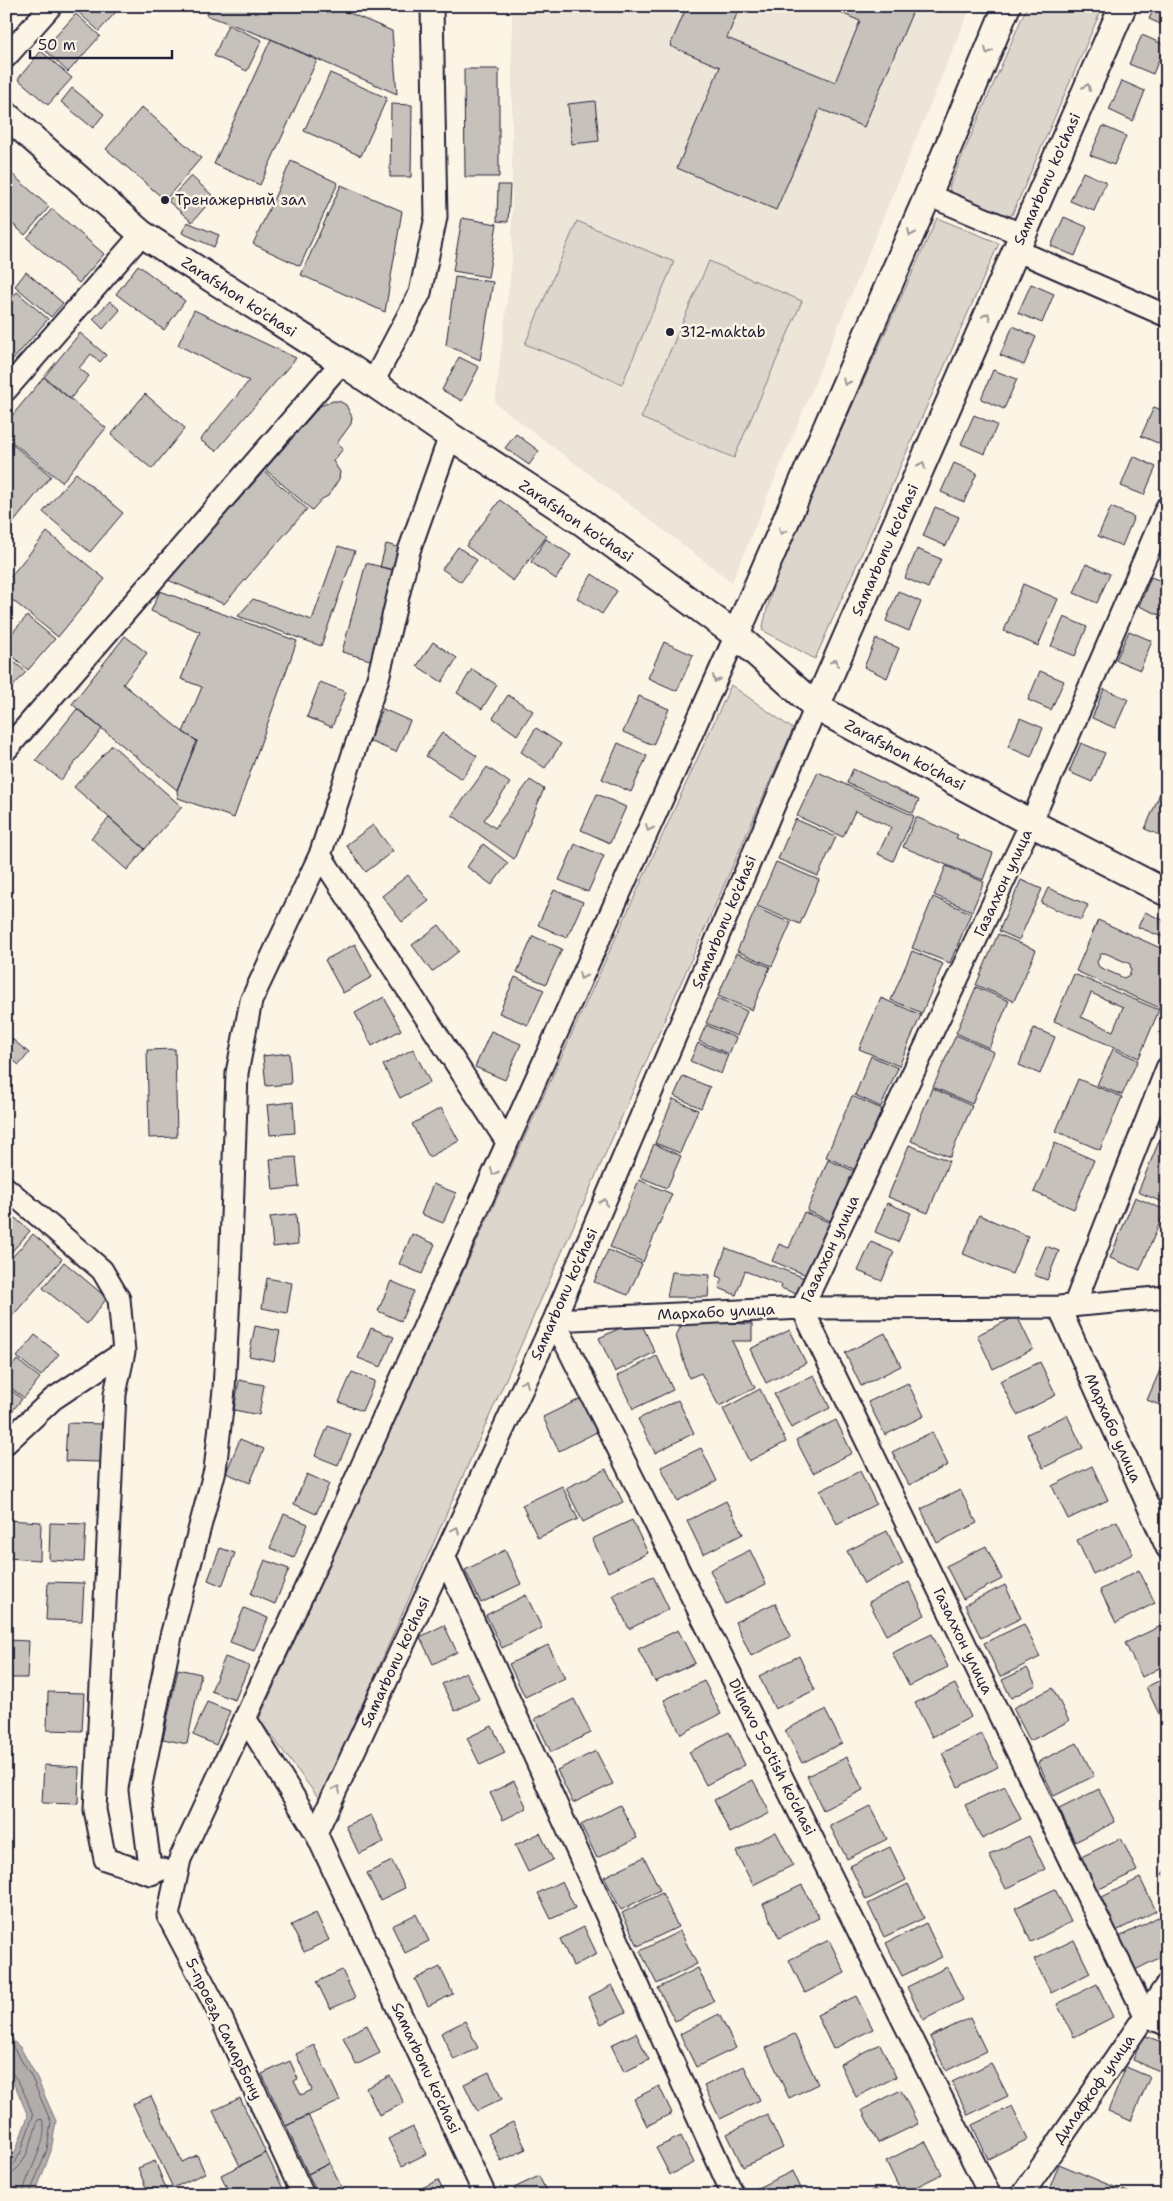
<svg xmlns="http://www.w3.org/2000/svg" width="1173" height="2201" font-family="'Shantell Sans',sans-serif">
<rect width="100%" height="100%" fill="#fcf5e5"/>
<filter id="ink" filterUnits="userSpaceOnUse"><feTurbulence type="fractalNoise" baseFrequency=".02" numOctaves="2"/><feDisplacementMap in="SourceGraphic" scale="10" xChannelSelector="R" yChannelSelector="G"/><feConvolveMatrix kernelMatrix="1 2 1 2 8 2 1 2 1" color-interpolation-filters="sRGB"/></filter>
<g filter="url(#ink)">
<path fill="#ece5d8" d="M512 6H971L732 582 495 403 512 261Z"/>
<path fill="#dcd6cc" stroke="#7f7c84" d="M1027 6H1103L1012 215 1003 217 952 197 949 187Z
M937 218 999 243 815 659 762 630 775 577Z
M577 221 674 262 622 384 525 344Z
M709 261 802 301 734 458 641 418Z
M731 685 793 729 320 1800 259 1719Z"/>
<path fill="#b2adab" stroke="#78757e" d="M6 2023 14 2042 20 2047 35 2074 56 2121 51 2151 37 2189 32 2195H6V2166L15 2152 28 2116 17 2090 6 2072Z"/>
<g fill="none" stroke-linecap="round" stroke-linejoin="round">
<path stroke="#5c5a68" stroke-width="1" d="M6 2036 31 2076 51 2122 47 2150 29 2195
M6 2070C18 2072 29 2105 33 2116L20 2154 12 2167 6 2168
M6 2175C25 2173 33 2135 38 2120L42 2119C52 2137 24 2177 23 2195"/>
</g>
<path fill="#c6c1bb" stroke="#22223b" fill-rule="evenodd" d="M82 6H121L99 31 78 12Z
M212 6H333L392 31 397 94 271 39 206 15Z
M687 6H740L727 38 835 82 860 21 825 6H897L912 13 864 127 820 109 776 210 677 168 720 67 670 46Z
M1155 6H1167V27L1149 19Z
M76 14 100 36 68 72 44 49Z
M228 25 262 40 247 71 214 56Z
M1142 35 1165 45 1153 74 1129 64Z
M271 39 317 60 260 185 214 164Z
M41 51 72 78 48 105 18 79Z
M464 69H499V177H465Z
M330 73 387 98 361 156 304 131Z
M1122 81 1145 91 1133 121 1109 110Z
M72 88 104 114 93 128 61 102Z
M595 101 599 141 572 144 568 104Z
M391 104 412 105 411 177H390Z
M142 107 201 158 165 200 106 149Z
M1103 126 1126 136 1114 165 1090 155Z
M291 161 338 183 300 266 253 244Z
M1083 172 1106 182 1094 211 1070 201Z
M12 174 49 207 25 235 6 218V181Z
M191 176 214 197 192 222 168 201Z
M341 185 402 211 385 312 301 275Z
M498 185H510L508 222 497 221Z
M52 209 104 254 79 283 27 238Z
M1064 217 1087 227 1075 256 1051 246Z
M462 218 497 224 488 277 453 271Z
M187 222 219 235 214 247 182 233Z
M138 265 185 301 164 330 116 294Z
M26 272 63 303 51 317 15 286Z
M455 277 493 282 480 360 446 345Z
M1031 284 1054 294 1042 323 1018 313Z
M17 292 48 319 12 361 6 356V305Z
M110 301 120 310 103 329 93 319Z
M194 310 296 358 216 451 200 440 249 381 178 345Z
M1013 326 1036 337 1024 365 1000 355Z
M80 333 106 355 100 362 91 354 79 368 89 376 70 399 44 377Z
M459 357 479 367 462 401 442 390Z
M993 370 1017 379 1004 409 981 399Z
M44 377 106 428 62 482 6 437V423Z
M145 394 185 428 152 469 111 435Z
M333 401H339L346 405 352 417 351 424 337 443 343 449 333 461 340 472 339 479 328 496 322 499 312 510 265 469 320 406Z
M1154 407 1167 412V441L1165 446 1141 436Z
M974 415 997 425 985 454 961 444Z
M516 434 539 451 529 465 505 448Z
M6 439 51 476 9 528 6 525Z
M1133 456 1156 467 1144 495 1121 486Z
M954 463 977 473 964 502 941 492Z
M264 471 307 509 224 604 168 580Z
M76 473 123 513 90 552 43 512Z
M500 500 547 536 513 581 466 546Z
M935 507 959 517 946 546 923 536Z
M1111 507 1134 517 1122 546 1098 536Z
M47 532 105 579 58 637 6 595V582Z
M546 539 571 555 556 579 531 562Z
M1167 541V557L1161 555Z
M386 544 405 549 398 571 380 567Z
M338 546 355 551 321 646 238 616 253 599 312 620Z
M458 547 477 560 461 582 442 569Z
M917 549 941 559 928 588 905 578Z
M366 563 398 571 374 661 342 652Z
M1086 564 1110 574 1097 603 1074 593Z
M592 574 617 591 602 614 577 598Z
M1151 577 1167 583V605L1162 616 1139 606Z
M1023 584 1058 599 1038 646 1004 631Z
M160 591 297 641 234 818 178 798 177 790 197 741 183 732 202 687 181 679 200 632 151 611Z
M898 591 921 602 909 631 886 621Z
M27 616 55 639 28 670 6 650V640Z
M1064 617 1087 627 1075 656 1051 646Z
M1129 631 1152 641 1140 670 1116 660Z
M125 636 147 653 123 684 183 732 197 741 177 790 72 704Z
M876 639 899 648 887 678 864 667Z
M433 642 457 658 442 682 417 666Z
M664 642 693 655 677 691 648 678Z
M6 655 26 672 6 694Z
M472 669 497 685 482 709 457 693Z
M1040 671 1064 681 1051 710 1028 700Z
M320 682 346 692 332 727 307 717Z
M1104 689 1128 699 1115 728 1092 718Z
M508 695 533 711 517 735 493 718Z
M639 696 669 709 653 745 623 732Z
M77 709 102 729 61 780 36 760Z
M383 709 410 721 396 752 369 741Z
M1020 718 1043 728 1031 757 1008 747Z
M536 728 561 744 545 768 521 752Z
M442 733 477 756 462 779 426 756Z
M618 743 647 756 631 792 602 779Z
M1081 743 1105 753 1092 782 1069 772Z
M112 745 182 807 145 849 74 787Z
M487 767 510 783 484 820 495 828 530 780 544 789 514 859 452 815Z
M853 769 919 800 913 813 847 783Z
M818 772 914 816 893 861 878 854 891 827 855 811 843 837 797 816Z
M1161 791 1167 793V838L1145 829Z
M597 794 626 807 610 843 581 830Z
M916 817 958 835 956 838 993 853 983 880 903 847Z
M109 818 145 849 127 870 91 838Z
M795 819 836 837 818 876 778 859Z
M373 825 393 851 366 872 346 845Z
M483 844 508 863 492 885 467 867Z
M575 844 604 856 588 892 559 880Z
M776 862 819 880 800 924 757 906Z
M946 866 984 882 972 911 934 895Z
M408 875 429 901 402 922 382 896Z
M1021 880 1042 889 1019 940 999 931Z
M1048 888 1088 905 1081 920 1041 903Z
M554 890 583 902 567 938 538 925Z
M933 897 971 913 950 963 912 948Z
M756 908 791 923 772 966 737 951Z
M1145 912 1167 922V939L1138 927Z
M1098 920 1167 951V993L1160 1008 1076 971ZM1105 953 1130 964 1131 970 1129 975 1124 978 1099 967 1097 962 1101 954Z
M439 925 459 951 432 972 412 945Z
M998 934 1036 950 1014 1001 976 985Z
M533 936 562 949 546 984 517 972Z
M355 944 372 977 343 993 325 960Z
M912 951 943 964 922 1013 891 1000Z
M736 953 770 967 752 1010 718 996Z
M1074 974 1159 1010 1139 1058 1054 1021ZM1091 993 1123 1007 1113 1031 1081 1017Z
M515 977 544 990 528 1025 499 1013Z
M976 987 1009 1001 989 1048 956 1033Z
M384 997 401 1030 372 1046 355 1013Z
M717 998 747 1011 737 1036 706 1023Z
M881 998 921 1015 899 1066 859 1049Z
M706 1025 736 1038 729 1054 699 1041Z
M1034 1028 1055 1037 1040 1074 1019 1065Z
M491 1031 521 1044 505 1080 475 1067Z
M6 1034 29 1053 19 1065 6 1055Z
M956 1035 994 1052 972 1104 933 1087Z
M698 1043 728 1055 721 1074 690 1061Z
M175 1049 177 1137 149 1138 147 1050Z
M413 1049 430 1082 400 1098 383 1065Z
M1113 1049 1138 1060 1122 1095 1097 1085Z
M289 1053 291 1084 266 1086 263 1056Z
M871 1056 898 1068 881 1107 855 1095Z
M683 1076 710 1087 701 1108 674 1096Z
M1078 1079 1122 1097 1100 1150 1056 1131Z
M932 1088 972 1106 950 1157 911 1141Z
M852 1096 882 1109 856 1170 826 1157Z
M673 1099 698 1110 680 1153 655 1143Z
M293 1102 295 1133 270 1135 267 1105Z
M441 1108 459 1141 429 1157 412 1124Z
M1167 1122V1204L1138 1192Z
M1055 1143 1094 1160 1074 1209 1034 1192Z
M654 1144 681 1156 667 1188 640 1177Z
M909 1145 949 1161 928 1213 888 1197Z
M296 1157 299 1187 273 1190 270 1159Z
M828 1160 861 1174 840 1225 807 1211Z
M639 1180 672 1194 643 1262 610 1247Z
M433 1184 456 1193 443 1223 421 1214Z
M1135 1197 1165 1210 1140 1270 1110 1258Z
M887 1203 911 1213 898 1242 875 1232Z
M6 1210 30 1231 6 1258Z
M804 1212 831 1223 809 1276 772 1261 779 1244 789 1248Z
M296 1214 298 1244 273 1247 270 1217Z
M979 1215 1028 1236 1012 1274 963 1254Z
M33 1234 62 1259 8 1321 6 1320V1264Z
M412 1234 435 1244 422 1274 399 1264Z
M871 1242 894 1252 882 1281 858 1271Z
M1046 1246 1059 1251 1047 1280 1034 1275Z
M726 1248 805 1278 799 1295 781 1288 782 1285 745 1271 736 1295 719 1288 722 1278 716 1276Z
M608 1250 642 1264 628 1295 594 1282Z
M64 1262 107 1298 87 1324 43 1288Z
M672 1272 710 1275 708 1297H667Z
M267 1278 292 1283 287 1313 262 1308Z
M391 1281 414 1291 401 1321 378 1311Z
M1017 1316 1033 1349 993 1369 977 1335Z
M639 1319 655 1352 615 1372 599 1338Z
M683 1322 752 1324V1341H732L755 1388 719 1406 701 1373 689 1378 676 1336Z
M255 1326 280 1331 274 1361 249 1356Z
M371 1328 394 1337 381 1367 358 1358Z
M790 1330 806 1363 766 1383 750 1349Z
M885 1333 901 1366 861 1386 845 1353Z
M35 1335 59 1354 41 1376 17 1357Z
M1167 1354V1408L1147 1400Z
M657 1356 673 1390 633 1409 617 1376Z
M17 1360 40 1378 24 1398 6 1384V1374Z
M1040 1362 1056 1395 1017 1415 1000 1381Z
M352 1372 375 1381 362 1411 339 1402Z
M814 1375 830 1408 791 1428 774 1394Z
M239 1380 264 1385 259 1415 234 1410Z
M908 1383 924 1416 885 1435 868 1402Z
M6 1386 22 1399 6 1419Z
M760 1389 786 1442 749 1461 723 1409Z
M582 1398 599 1431 559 1451 543 1417Z
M678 1400 694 1433 655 1453 638 1419Z
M1067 1415 1083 1448 1043 1468 1027 1434Z
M836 1420 852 1453 813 1473 796 1440Z
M67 1423 102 1424 101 1462 65 1461Z
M328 1426 351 1435 338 1465 315 1456Z
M932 1432 948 1465 909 1485 892 1452Z
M240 1439 264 1449 250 1483 226 1473Z
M701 1448 717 1481 677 1501 661 1467Z
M1092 1466 1108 1500 1068 1519 1052 1486Z
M606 1469 623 1502 583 1522 566 1488Z
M860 1471 876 1504 837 1524 820 1491Z
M307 1474 329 1484 316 1514 294 1504Z
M562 1486 578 1519 538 1538 522 1505Z
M960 1490 977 1523 937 1543 921 1509Z
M726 1501 743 1534 703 1554 687 1521Z
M284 1514 308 1524 294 1558 270 1548Z
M6 1520 41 1522 40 1560 6 1558Z
M632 1520 648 1553 608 1572 592 1539Z
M1117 1521 1133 1554 1093 1574 1077 1540Z
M50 1523 86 1524 84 1562 49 1560Z
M887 1531 903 1564 864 1584 847 1551Z
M986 1546 1002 1579 963 1599 946 1566Z
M220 1548 235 1553 222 1586 208 1580Z
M505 1550 521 1584 481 1603 465 1570Z
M750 1550 766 1584 726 1604 710 1570Z
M265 1560 289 1569 275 1604 251 1594Z
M1139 1570 1155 1603 1116 1623 1100 1590Z
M653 1576 669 1609 629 1629 613 1595Z
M48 1582 84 1583 82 1621 46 1620Z
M909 1582 925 1615 886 1635 869 1602Z
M1005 1585 1021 1618 981 1638 965 1605Z
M526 1595 542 1628 502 1648 486 1615Z
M775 1603 791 1636 751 1656 735 1622Z
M244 1608 268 1618 254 1651 230 1642Z
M1024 1624 1040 1657 1000 1677 984 1643Z
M1165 1624 1167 1664 1142 1677 1125 1643Z
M444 1625 457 1652 433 1664 420 1637Z
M678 1630 695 1663 655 1682 638 1649Z
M932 1634 948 1667 909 1686 892 1653Z
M6 1640 29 1641 27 1678H6Z
M548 1645 565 1678 525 1697 509 1664Z
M799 1656 815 1690 775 1709 759 1676Z
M225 1657 249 1666 235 1700 211 1691Z
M1027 1668 1036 1685 1011 1698 1002 1680Z
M178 1669 201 1674 187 1744 163 1739Z
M466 1672 479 1699 455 1711 442 1684Z
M1167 1677V1718L1162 1720 1146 1687Z
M704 1681 721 1714 681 1734 664 1700Z
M955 1684 971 1717 932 1737 915 1703Z
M1053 1688 1069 1721 1030 1741 1013 1708Z
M48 1692 84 1693 82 1731 47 1730Z
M574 1699 591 1733 551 1752 535 1719Z
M207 1702 230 1711 216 1745 193 1735Z
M825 1710 842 1743 802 1763 785 1730Z
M492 1726 505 1753 480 1765 467 1738Z
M729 1732 745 1765 706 1785 689 1752Z
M982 1734 998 1767 958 1787 942 1753Z
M1077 1743 1094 1776 1054 1796 1038 1762Z
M596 1751 613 1784 573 1803 557 1770Z
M847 1757 863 1790 823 1810 807 1776Z
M44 1765 79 1767 78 1804 42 1803Z
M753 1780 770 1813 730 1833 714 1800Z
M514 1781 527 1808 503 1820 490 1793Z
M1005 1786 1021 1819 982 1839 965 1805Z
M1099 1789 1115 1822 1075 1842 1059 1809Z
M620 1805 637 1838 597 1858 581 1825Z
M870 1806 887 1839 847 1859 830 1826Z
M371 1815 384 1842 359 1854 346 1826Z
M776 1832 793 1865 753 1885 736 1852Z
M540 1833 553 1860 528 1872 515 1845Z
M1029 1836 1045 1869 1006 1889 989 1855Z
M1121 1838 1137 1871 1097 1890 1081 1857Z
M890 1847 906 1880 866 1900 850 1866Z
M644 1857 660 1890 621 1910 604 1877Z
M392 1861 405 1888 380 1900 367 1873Z
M1167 1867V1878L1162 1874Z
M1140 1878 1156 1911 1116 1931 1100 1898Z
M562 1881 575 1908 551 1919 538 1893Z
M908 1884 924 1918 884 1937 868 1904Z
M802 1885 819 1918 779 1938 763 1904Z
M1055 1889 1071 1922 1031 1942 1015 1908Z
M662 1893 678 1927 638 1946 622 1913Z
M316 1913 329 1940 304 1952 291 1925Z
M416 1914 429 1941 405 1953 392 1926Z
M1158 1917 1167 1934V1954L1135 1970 1119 1937Z
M926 1923 942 1957 902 1976 886 1943Z
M584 1927 597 1954 573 1966 560 1939Z
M680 1931 697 1964 657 1984 640 1951Z
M829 1940 845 1973 805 1993 789 1960Z
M1074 1940 1090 1973 1051 1993 1034 1959Z
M440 1967 453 1994 428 2006 415 1979Z
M947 1967 963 2000 923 2020 907 1987Z
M698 1968 714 2002 675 2021 658 1988Z
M342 1970 355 1998 330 2009 317 1982Z
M1097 1984 1113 2017 1074 2037 1057 2004Z
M612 1985 626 2012 601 2024 588 1997Z
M856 1996 873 2029 833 2049 817 2015Z
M719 2014 736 2048 696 2067 680 2034Z
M970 2018 986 2051 946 2071 930 2037Z
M465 2021 478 2048 454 2060 441 2033Z
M367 2025 380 2053 356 2065 343 2037Z
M636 2033 649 2060 624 2072 611 2045Z
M794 2034 818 2084 789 2098 766 2048Z
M1143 2035 1167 2044V2074L1133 2060Z
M880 2044 896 2077 856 2097 840 2064Z
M314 2045 340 2101 286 2126 262 2074 290 2061 298 2079 294 2081 301 2095 312 2090 296 2054Z
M991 2063 1008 2096 968 2115 952 2082Z
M744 2066 760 2100 720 2119 704 2086Z
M1126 2067 1150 2077 1131 2121 1108 2111Z
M489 2072 502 2099 477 2111 464 2084Z
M390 2076 404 2103 379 2115 366 2088Z
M659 2086 672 2113 647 2126 634 2099Z
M901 2090 918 2124 878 2143 862 2110Z
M151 2096 182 2162 197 2155 205 2173 173 2188 133 2104Z
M240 2098 266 2153 240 2166 213 2111Z
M1012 2106 1028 2139 988 2159 972 2125Z
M767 2114 783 2148 743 2167 727 2134Z
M308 2115 330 2163 308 2174 286 2126Z
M513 2122 526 2149 501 2161 488 2134Z
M413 2127 426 2154 402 2166 388 2139Z
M681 2136 694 2163 670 2175 656 2148Z
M925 2141 942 2174 902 2194 886 2161Z
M266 2153 286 2195H230L221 2175Z
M155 2161 167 2191 159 2195H149L138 2168Z
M330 2163 345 2195H318L308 2174Z
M1059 2164 1119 2189 1116 2195H1067L1050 2187Z
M793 2171 804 2195H755L753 2190Z
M539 2176 548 2195H518L514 2188Z
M438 2180 445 2195H415L414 2192Z
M875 2189 878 2195H864Z
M706 2190 709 2195H696Z
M1123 2190 1134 2195H1121Z"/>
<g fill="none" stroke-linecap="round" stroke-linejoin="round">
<g stroke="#22223b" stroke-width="25">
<path id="minor" d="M6 57 51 6
M928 195 1023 235
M1016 250 1167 316
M373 382 420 293 436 217 432 6
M6 390 142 234
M1167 507 1031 823 802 1308 1145 2015 1167 2025
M6 750 342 362
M320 855 507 1142
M6 1188 102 1270 119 1299 124 1352 115 1394 95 1810 105 1859 151 1874 162 1869
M1074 1306 1167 1068
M1059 1307 1167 1548
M6 1443 53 1399 124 1352
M444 1556 733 2195
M245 1718 316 1833 485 2195
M316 1833 554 1320 816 707
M151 1874 140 1790 171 1636 215 1470 224 1390 230 1275 237 1073 251 1001 320 855 378 678 409 551 450 436
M303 2195 217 2009 168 1916 180 1859 350 1492 736 635
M990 2195 554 1320 802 1308 1059 1307 1167 1297
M1022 2195 1167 1984"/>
</g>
<g stroke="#22223b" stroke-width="30">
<path id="tertiary" d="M6 115 142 234 342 362 450 436 582 522 736 635 816 707 1031 823 1167 893
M736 635 928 195 1007 6
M816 707 1123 6"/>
</g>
<use href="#minor" stroke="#fcf5e5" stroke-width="21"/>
<use href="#tertiary" stroke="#fcf5e5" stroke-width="26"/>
</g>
<defs><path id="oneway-chevron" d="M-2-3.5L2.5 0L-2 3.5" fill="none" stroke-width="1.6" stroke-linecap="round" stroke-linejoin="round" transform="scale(1.25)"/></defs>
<g stroke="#9a9698">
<use href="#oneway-chevron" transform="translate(988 51) rotate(113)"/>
<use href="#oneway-chevron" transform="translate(1087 87) rotate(-67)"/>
<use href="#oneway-chevron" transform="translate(911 233) rotate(114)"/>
<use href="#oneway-chevron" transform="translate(987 316) rotate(-66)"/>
<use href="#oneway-chevron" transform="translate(846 382) rotate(114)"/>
<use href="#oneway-chevron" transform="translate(922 465) rotate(-66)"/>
<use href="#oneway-chevron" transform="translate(782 531) rotate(114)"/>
<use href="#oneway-chevron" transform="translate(835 662) rotate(-66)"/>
<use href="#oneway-chevron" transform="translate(716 679) rotate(114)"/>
<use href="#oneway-chevron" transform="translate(649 828) rotate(114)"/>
<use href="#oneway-chevron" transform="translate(582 976) rotate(114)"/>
<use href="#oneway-chevron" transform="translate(494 1172) rotate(114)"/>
<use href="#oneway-chevron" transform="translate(604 1202) rotate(-67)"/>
<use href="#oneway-chevron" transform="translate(525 1383) rotate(-65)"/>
<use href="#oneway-chevron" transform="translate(456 1530) rotate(-65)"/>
<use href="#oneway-chevron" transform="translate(337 1789) rotate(-65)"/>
</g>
</g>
<g fill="#22223b" stroke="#fcf5e5" stroke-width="2">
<circle cx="165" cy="200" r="5"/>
<circle cx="670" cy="332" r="5"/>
</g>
<g text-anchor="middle" stroke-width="5" stroke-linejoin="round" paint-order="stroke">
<g font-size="15" fill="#22223b" stroke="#fcf5e5">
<text transform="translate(1047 179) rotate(-66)" y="5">Samarbonu ko'chasi</text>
<text transform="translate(239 297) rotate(33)" y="5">Zarafshon ko'chasi</text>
<text transform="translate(576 521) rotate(34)" y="5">Zarafshon ko'chasi</text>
<text transform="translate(885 550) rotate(-66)" y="5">Samarbonu ko'chasi</text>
<text transform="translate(905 755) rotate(28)" y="5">Zarafshon ko'chasi</text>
<text transform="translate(1003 883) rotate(-65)" y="5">Газалхон улица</text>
<text transform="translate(724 922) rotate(-67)" y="5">Samarbonu ko'chasi</text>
<text transform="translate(830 1249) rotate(-65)" y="5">Газалхон улица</text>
<text transform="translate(564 1294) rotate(-66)" y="5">Samarbonu ko'chasi</text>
<text transform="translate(716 1312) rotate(-3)" y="5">Мархабо улица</text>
<text transform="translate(1113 1428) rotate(66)" y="5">Мархабо улица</text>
<text transform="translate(963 1641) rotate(64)" y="5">Газалхон улица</text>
<text transform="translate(395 1662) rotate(-65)" y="5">Samarbonu ko'chasi</text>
<text transform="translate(772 1757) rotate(63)" y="5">Dilnavo 5-o'tish ko'chasi</text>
<text transform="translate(224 2029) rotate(64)" y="5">5-проезд СамарБону</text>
<text transform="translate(426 2068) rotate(65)" y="5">Samarbonu ko'chasi</text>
<text transform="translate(1094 2089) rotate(-55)" y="5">Дилафкоф улица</text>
</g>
<g font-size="15" fill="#22223b" stroke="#fcf5e5" text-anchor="start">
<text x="175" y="205">Тренажерный зал</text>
<text x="680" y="337">312-maktab</text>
</g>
</g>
<rect width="1173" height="2201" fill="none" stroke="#fcf5e5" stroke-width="25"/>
<rect x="12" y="12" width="1148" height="2176" fill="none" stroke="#22223b" stroke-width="2" filter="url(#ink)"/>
<path d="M30 50v8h142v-8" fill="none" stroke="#22223b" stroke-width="2.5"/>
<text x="38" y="50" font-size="15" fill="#22223b" stroke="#fcf5e5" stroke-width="4" paint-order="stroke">50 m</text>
</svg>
